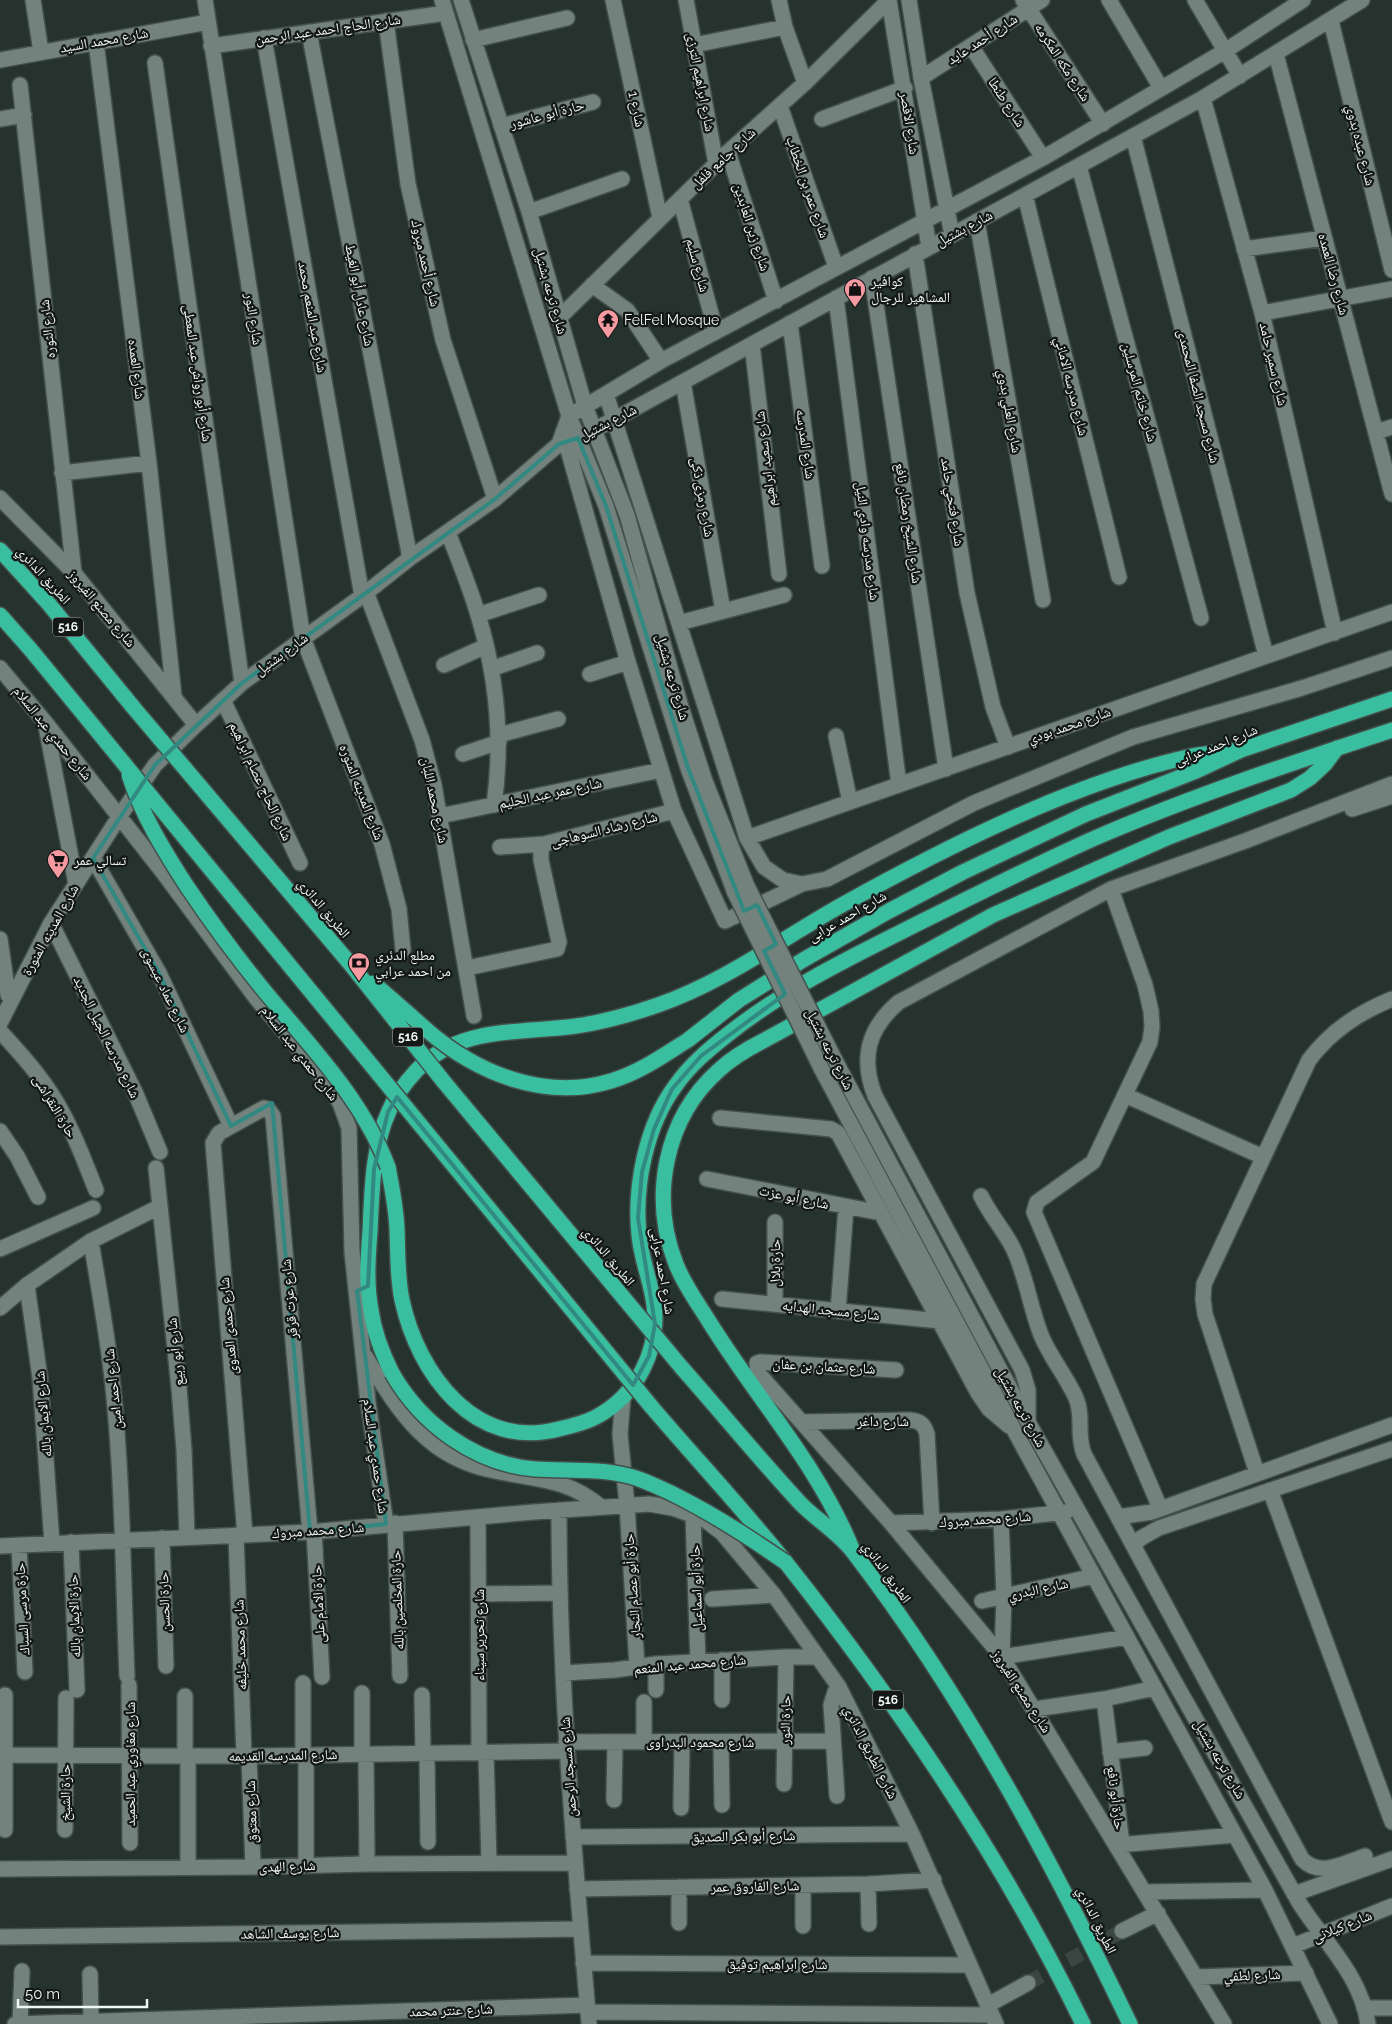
<svg xmlns="http://www.w3.org/2000/svg" width="1392" height="2024" font-family="Raleway,'Noto Naskh Arabic',sans-serif">
<rect width="100%" height="100%" fill="#25322e"/>
<g fill="none" stroke-linecap="round" stroke-linejoin="round">
<path stroke="#394642" stroke-width="15" stroke-dasharray="15 8" stroke-linecap="butt" d="M1028 1983 1122 1931"/>
<g stroke="#444f4b" stroke-width="18">
<path id="minor" d="M33 0 41 52
M205 0 303 638 382 844 399 909 403 950
M442 0 569 416 606 506 688 768 735 893
M461 0 529 212 585 406 627 515 681 707 705 781 747 886
M613 0 660 218
M686 0 716 164
M779 0 785 27 805 83
M889 0 929 247
M909 0 921 78 952 235
M1023 0 1103 124
M1109 0 1161 88
M1195 0 1240 76
M386 21 408 184 443 340 495 499
M1331 21 1392 270
M309 32 410 558
M264 38 362 596
M473 40 567 18
M96 42 149 463 174 696
M694 45 785 27
M211 46 446 13
M971 46 1043 158
M1276 54 1392 494
M0 60 208 22
M155 63 242 683
M921 78 1042 0
M20 85 74 573
M1203 98 1262 313 1335 633
M780 106 836 267
M0 119 24 115
M822 119 905 88
M501 126 593 102
M1133 136 1266 656
M728 152 776 301
M1079 166 1201 618
M1025 195 1119 577
M680 199 716 332
M529 212 622 179
M977 221 1043 600
M1244 249 1324 238
M915 254 967 593 993 707 1008 747
M872 278 946 769
M592 285 627 310 661 361
M836 298 899 785
M1262 313 1392 289
M559 318 728 152 805 83 889 0
M790 323 822 566
M752 344 779 574
M683 382 723 611
M606 394 747 838 764 867 783 880 802 884 827 879 974 803 1133 737 1302 688 1392 658
M563 432 628 662 674 811 725 921 802 884
M1376 432 1392 427
M559 444 569 416 661 361 1043 158 1225 51 1303 0
M62 473 149 463
M0 498 74 573 196 725
M448 532C458 559 470 587 478 615 497 677 503 740 494 805
M366 592 422 740 434 785 474 1016
M478 615 539 595
M679 623 784 595
M444 665 486 646
M0 668 45 722 162 871 256 998 325 1080 340 1103 349 1128 352 1252 368 1402 386 1524
M491 669 537 653
M590 674 628 662
M223 700 300 863
M46 726 76 884
M499 735 558 719
M836 736 850 802
M463 754 499 742
M1352 809 1392 796
M440 816 661 770
M747 838 1392 612
M500 847 544 844
M93 858 159 973 231 1126
M1111 889 1145 985 1151 1011 1152 1027 1150 1042 1093 1162 1037 1202 1034 1212 1160 1508
M51 923 135 1092 160 1152
M0 939 8 995
M467 968 557 949 559 942 541 860V851L544 844 674 811
M0 1023 51 923 119 817 155 765 196 725 242 683 362 596 410 558 495 499 559 444 578 438 615 419 1203 98 1362 0
M0 1031C21 1054 41 1076 57 1103 73 1130 84 1160 96 1190
M836 1062 1028 1422 1300 1904C1325 1943 1361 1976 1368 2024
M822 1070 1013 1428 1265 1890 1330 2024
M1125 1095 1263 1157
M720 1118 831 1129 838 1133 978 1393 989 1409 1009 1426
M0 1131 17 1156 38 1197
M156 1168 179 1388 184 1450 187 1536
M707 1179 881 1213
M981 1196C990 1215 1004 1230 1013 1248 1026 1275 1030 1307 1041 1335 1050 1357 1066 1376 1076 1398 1084 1416 1076 1434 1084 1454L1302 1859C1320 1878 1344 1863 1365 1856
M775 1222V1304
M91 1241C99 1290 108 1338 113 1387 123 1483 123 1580 127 1676
M0 1249 93 1208
M27 1285 40 1378 52 1543
M722 1299 940 1321
M0 1308 27 1285 91 1241 159 1207
M838 1311 846 1207
M365 1356C399 1411 426 1458 495 1471 536 1480 567 1478 601 1507
M896 1370 760 1362 757 1363 758 1373 891 1523 1002 1657 1224 2024
M623 1398 620 1434 627 1505 637 1666
M1028 1420V1390L1022 1370 875 1096C860 1058 868 1028 899 1002L1111 889 1245 841 1392 784
M802 1422 910 1420C920 1421 924 1424 927 1434L932 1523
M1257 1473 1205 1314 1203 1299 1204 1284 1309 1060C1331 1031 1358 1013 1392 999
M1270 1490 1392 1822
M559 1510C559 1682 574 1853 589 2024
M693 1515 698 1662
M478 1517 479 1753
M1118 1517 1152 1512 1392 1425
M1001 1519 1004 1596 1002 1657 1127 1637
M395 1523 400 1676
M891 1523 1001 1519 1066 1512
M314 1531 322 1677
M236 1535 244 1756
M245 1535 213 1143 219 1133 264 1108 268 1109 273 1116 310 1532
M162 1538 166 1666
M71 1542 77 1690
M19 1545 25 1672
M1134 1545 1141 1538 1159 1528 1392 1449
M0 1546 310 1532 534 1512 649 1504 672 1508 704 1519 722 1533 774 1595 839 1687 912 1834 996 2024
M479 1594 559 1593
M712 1599 774 1595
M982 1601 1094 1576
M722 1660V1700
M656 1664V1690
M563 1673 615 1670 656 1664 786 1657H816
M303 1683V1755
M129 1685 130 1843
M362 1693V1755
M5 1695V1830
M422 1695 423 1753
M185 1696V1756
M1104 1699 1122 1844
M644 1702V1742
M1035 1709 1104 1699 1155 1688
M566 1742 833 1741
M721 1742 722 1805
M486 1752 489 1863
M1110 1752 1145 1748
M427 1753 428 1842
M366 1754 367 1864
M0 1755 249 1756 567 1751
M306 1755V1866
M249 1756 253 1867
M784 1784 786 1657
M837 1796 831 1705 835 1692 839 1687
M614 1800 615 1742
M681 1808 682 1741
M65 1830 66 1698
M573 1837 912 1834
M1117 1845 1235 1835
M188 1867V1756
M0 1869 253 1867 367 1864 574 1863
M868 1884 869 1924
M803 1885V1926
M679 1887V1923
M577 1889 868 1884 934 1880
M1146 1892 1265 1890
M1294 1894 1392 1859
M1122 1931 1158 1913
M0 1937 580 1929
M1293 1946 1392 1906
M583 1963 970 1965
M90 1974 91 2022
M1197 1977 1306 1973
M988 2005 1028 1983
M1364 2008H1392
M588 2012 992 2015
M15 2024 587 2005
M20 2024 22 1971"/>
</g>
<g stroke="#444f4b" stroke-width="18">
<path id="highway" d="M0 550 48 603 133 707
M0 615 31 650 126 766
M688 1040 739 1000 803 960 889 911 963 872 1086 814 1196 771 1241 750 1392 699
M388 1167C392 1187 396 1208 397 1229 398 1253 397 1276 402 1300 418 1374 475 1451 559 1429 572 1426 585 1423 596 1417 637 1395 660 1350 654 1305 651 1281 641 1259 639 1235 634 1186 646 1125 676 1085 690 1065 708 1050 727 1035 781 992 841 962 903 931 967 899 1030 867 1095 838 1192 796 1292 763 1392 730
M682 1368C722 1413 760 1460 801 1504 818 1521 840 1534 854 1553 965 1698 1051 1860 1130 2024
M392 1373C382 1353 374 1332 371 1310 366 1284 368 1257 370 1231 372 1192 372 1148 389 1111 395 1096 405 1083 416 1071 460 1025 519 1034 576 1026 604 1022 632 1014 658 1005 724 982 780 940 840 906 946 847 1074 782 1192 756 1208 753 1225 752 1241 750
M650 1405C695 1458 743 1509 787 1564 899 1706 1004 1861 1083 2024
M853 1551C819 1466 758 1400 710 1323 699 1305 684 1285 676 1264 650 1198 664 1119 719 1070 732 1058 747 1049 763 1041L993 915 1169 837 1291 790 1310 778 1325 764 1337 748"/>
</g>
<use href="#minor" stroke="#73827d" stroke-width="15"/>
<use href="#highway" stroke="#39bf9f" stroke-width="15"/>
<g stroke="#444f4b" stroke-width="18" stroke-linecap="butt">
<path id="minor-bridge" d="M747 886 836 1062
M735 893 822 1070"/>
</g>
<g stroke="#444f4b" stroke-width="18" stroke-linecap="butt">
<path id="highway-bridge" d="M133 707 352 966 444 1082 682 1368
M126 766 650 1405
M129 775C142 815 163 849 186 885 213 925 241 963 272 1000 315 1051 364 1103 388 1167
M373 983C392 999 410 1015 428 1031 478 1074 546 1101 611 1081 639 1073 664 1055 688 1040
M392 1373C421 1424 475 1464 535 1469 567 1471 598 1468 629 1476 645 1480 660 1488 675 1495 713 1514 749 1537 785 1562"/>
</g>
<use href="#minor-bridge" stroke="#73827d" stroke-width="15"/>
<use href="#highway-bridge" stroke="#39bf9f" stroke-width="15"/>
</g>
<path fill="none" stroke="#318982" stroke-width="4" stroke-linejoin="round" d="M578 438 606 506 688 768 744 911 757 905 776 944 764 951 785 994 701 1056 672 1089 654 1129 642 1172 638 1218 655 1324 649 1356 633 1385 397 1097 388 1112 374 1169 368 1286 357 1291 386 1524 310 1532 272 1103 231 1126 159 973 93 858 155 765 242 683 495 499 559 444Z"/>
<defs>
<g id="shop-pin" transform="scale(1.125)"><path d="M0 17L-7.5 6A9.5 9.5 0 1 1 7.5 6Z" fill="#f49aa0" stroke="#131816"/><path d="M-5-2.5h2.3a2.7 3.5 0 0 1 5.4 0H5L5.5 6h-11ZM-1.5-2.5h3a1.5 2.3 0 0 0-3 0Z" fill="#111"/></g>
<g id="temple-pin" transform="scale(1.125)"><path d="M0 17L-7.5 6A9.5 9.5 0 1 1 7.5 6Z" fill="#f49aa0" stroke="#131816"/><path d="M0-6L5-2H3V0L6.5 2.5H4V6H1.5V3h-3V6H-4V2.5H-6.5L-3 0V-2H-5Z" fill="#111"/></g>
<g id="supermarket-pin" transform="scale(1.125)"><path d="M0 17L-7.5 6A9.5 9.5 0 1 1 7.5 6Z" fill="#f49aa0" stroke="#131816"/><path d="M-6-5.5h2.5l.6 2H6L4.5 2H-2.5L-4.4-4H-6ZM-1.5 3.2a1.3 1.3 0 1 0 .1 0ZM3 3.2a1.3 1.3 0 1 0 .1 0Z" fill="#111"/></g>
<g id="bank-pin" transform="scale(1.125)"><path d="M0 17L-7.5 6A9.5 9.5 0 1 1 7.5 6Z" fill="#f49aa0" stroke="#131816"/><path d="M-6-4H6V4H-6ZM0-2.3a2.3 2.3 0 1 0 0 4.6a2.3 2.3 0 1 0 0-4.6Z" fill="#111"/></g>
</defs>
<g fill-rule="evenodd">
<use href="#shop-pin" x="855" y="289"/>
<use href="#temple-pin" x="608" y="320"/>
<use href="#supermarket-pin" x="58" y="860"/>
<use href="#bank-pin" x="359" y="963"/>
</g>
<g text-anchor="middle" stroke-width="4.5" stroke-linejoin="round" paint-order="stroke">
<g fill="#131816" stroke="#adb4b1" stroke-width="1">
<rect x="53" y="617.5" width="30" height="19" rx="4"/>
<rect x="393" y="1027.5" width="30" height="19" rx="4"/>
<rect x="873" y="1690.5" width="30" height="19" rx="4"/>
</g>
<g font-size="12" font-weight="bold" fill="#eff7f4">
<text x="68" y="631">516</text>
<text x="408" y="1041">516</text>
<text x="888" y="1704">516</text>
</g>
<g font-size="14" fill="#eff7f4" stroke="#131816">
<text transform="translate(328 29) rotate(-8)" y="5">شارع الحاج احمد عبد الرحمن</text>
<text transform="translate(982 39) rotate(-33)" y="5">شارع أحمد عايد</text>
<text transform="translate(104 40) rotate(-10)" y="5">شارع محمد السيد</text>
<text transform="translate(1063 62) rotate(57)" y="5">شارع مكه المكرمه</text>
<text transform="translate(701 82) rotate(79)" y="5">شارع ابراهيم الترزى</text>
<text transform="translate(1007 102) rotate(57)" y="5">شارع طنطا</text>
<text transform="translate(637 109) rotate(78)" y="5">شارع 1</text>
<text transform="translate(547 114) rotate(-15)" y="5">حارة أبو عاشور</text>
<text transform="translate(910 123) rotate(81)" y="5">شارع الاقصر</text>
<text transform="translate(1361 145) rotate(76)" y="5">شارع عبده بدوي</text>
<text transform="translate(723 158) rotate(-43)" y="5">شارع جامع فلفل</text>
<text transform="translate(808 187) rotate(71)" y="5">شارع عمر بن الخطاب</text>
<text transform="translate(752 227) rotate(72)" y="5">شارع زين العابدين</text>
<text transform="translate(964 228) rotate(-28)" y="5">شارع بشتيل</text>
<text transform="translate(426 263) rotate(77)" y="5">شارع أحمد مبروك</text>
<text transform="translate(698 265) rotate(75)" y="5">شارع سليم</text>
<text transform="translate(1334 274) rotate(75)" y="5">شارع رضا العمده</text>
<text transform="translate(551 291) rotate(74)" y="5">شارع ترعه بشتيل</text>
<text transform="translate(360 295) rotate(79)" y="5">شارع عادل أبو الغيط</text>
<text transform="translate(313 317) rotate(80)" y="5">شارع عبد المنعم محمد</text>
<text transform="translate(254 319) rotate(81)" y="5">شارع النور</text>
<text transform="translate(47 329) rotate(-96)" y="5">شارع الثوره</text>
<text transform="translate(1274 364) rotate(77)" y="5">شارع سمير حامد</text>
<text transform="translate(137 369) rotate(83)" y="5">شارع العمده</text>
<text transform="translate(198 373) rotate(82)" y="5">شارع أبو رواش عبد المعطى</text>
<text transform="translate(1072 386) rotate(76)" y="5">شارع مدرسه الاماني</text>
<text transform="translate(1140 392) rotate(75)" y="5">شارع خاتم المرسلين</text>
<text transform="translate(1199 396) rotate(76)" y="5">شارع مسجد الصفا المحمدى</text>
<text transform="translate(1010 411) rotate(80)" y="5">شارع العلي بدوي</text>
<text transform="translate(608 422) rotate(-27)" y="5">شارع بشتيل</text>
<text transform="translate(806 444) rotate(82)" y="5">شارع المدرسه</text>
<text transform="translate(765 459) rotate(-97)" y="5">شارع سعيد ابراهيم</text>
<text transform="translate(703 497) rotate(80)" y="5">شارع رمزى ذكى</text>
<text transform="translate(953 502) rotate(81)" y="5">شارع فتحي حامد</text>
<text transform="translate(909 523) rotate(82)" y="5">شارع الشيخ رمضان نافع</text>
<text transform="translate(868 541) rotate(83)" y="5">شارع مدرسه وادي النيل</text>
<text transform="translate(44 575) rotate(48)" y="5">الطريق الدائري</text>
<text transform="translate(102 608) rotate(50)" y="5">شارع مصنع الفيروز</text>
<text transform="translate(281 654) rotate(-36)" y="5">شارع بشتيل</text>
<text transform="translate(673 677) rotate(74)" y="5">شارع ترعه بشتيل</text>
<text transform="translate(1069 725) rotate(-19)" y="5">شارع محمد بودي</text>
<text transform="translate(53 733) rotate(51)" y="5">شارع حمدي عبد السلام</text>
<text transform="translate(1216 745) rotate(-22)" y="5">شارع احمد عرابى</text>
<text transform="translate(261 781) rotate(65)" y="5">شارع الحاج عصام ابراهيم</text>
<text transform="translate(362 792) rotate(69)" y="5">شارع المدينه المنوره</text>
<text transform="translate(550 793) rotate(-12)" y="5">شارع عمر عبد الحليم</text>
<text transform="translate(435 800) rotate(78)" y="5">شارع محمد اللبان</text>
<text transform="translate(604 829) rotate(-14)" y="5">شارع رشاد السوهاجى</text>
<text transform="translate(324 908) rotate(50)" y="5">الطريق الدائري</text>
<text transform="translate(847 916) rotate(-30)" y="5">شارع احمد عرابى</text>
<text transform="translate(50 930) rotate(-61)" y="5">شارع المدينه المنورة</text>
<text transform="translate(166 990) rotate(64)" y="5">شارع عماد عيسوى</text>
<text transform="translate(107 1037) rotate(64)" y="5">شارع مدرسه الجيل الجديد</text>
<text transform="translate(830 1049) rotate(63)" y="5">شارع ترعه بشتيل</text>
<text transform="translate(300 1053) rotate(52)" y="5">شارع حمدي عبد السلام</text>
<text transform="translate(55 1106) rotate(59)" y="5">حارة النقراشى</text>
<text transform="translate(794 1197) rotate(12)" y="5">شارع أبو عزت</text>
<text transform="translate(609 1256) rotate(50)" y="5">الطريق الدائري</text>
<text transform="translate(775 1263) rotate(-90)" y="5">حارة بلال</text>
<text transform="translate(663 1271) rotate(80)" y="5">شارع احمد عرابى</text>
<text transform="translate(289 1299) rotate(-95)" y="5">شارع عزت قرقر</text>
<text transform="translate(831 1310) rotate(6)" y="5">شارع مسجد الهدايه</text>
<text transform="translate(228 1326) rotate(-95)" y="5">شارع حمدى العدوى</text>
<text transform="translate(175 1352) rotate(-96)" y="5">شارع أبو ربيع</text>
<text transform="translate(824 1366) rotate(3)" y="5">شارع عثمان بن عفان</text>
<text transform="translate(113 1389) rotate(-96)" y="5">شارع احمد امين</text>
<text transform="translate(1021 1407) rotate(61)" y="5">شارع ترعه بشتيل</text>
<text transform="translate(43 1414) rotate(-95)" y="5">شارع الايمان بالله</text>
<text x="883" y="1426">شارع داغر</text>
<text transform="translate(376 1456) rotate(82)" y="5">شارع حمدي عبد السلام</text>
<text transform="translate(985 1519) rotate(-4)" y="5">شارع محمد مبروك</text>
<text transform="translate(318 1530) rotate(-4)" y="5">شارع محمد مبروك</text>
<text transform="translate(887 1572) rotate(54)" y="5">الطريق الدائري</text>
<text transform="translate(632 1586) rotate(-94)" y="5">حارة أبو عصام النجار</text>
<text transform="translate(696 1588) rotate(-92)" y="5">حارة أبو اسماعيل</text>
<text transform="translate(1038 1589) rotate(-12)" y="5">شارع البدري</text>
<text transform="translate(397 1600) rotate(-92)" y="5">حارة المخلصين بالله</text>
<text transform="translate(164 1602) rotate(-92)" y="5">حارة الحسن</text>
<text transform="translate(318 1604) rotate(-93)" y="5">حارة الامام على</text>
<text transform="translate(22 1609) rotate(-93)" y="5">حارة مرسى السباك</text>
<text transform="translate(74 1616) rotate(-92)" y="5">حارة الايمان بالله</text>
<text transform="translate(479 1635) rotate(-90)" y="5">شارع تحرير سيناء</text>
<text transform="translate(240 1645) rotate(-92)" y="5">شارع محمد خليفه</text>
<text transform="translate(690 1664) rotate(-5)" y="5">شارع محمد عبد المنعم</text>
<text transform="translate(1022 1691) rotate(57)" y="5">شارع مصنع الفيروز</text>
<text transform="translate(785 1720) rotate(-89)" y="5">حارة النور</text>
<text x="700" y="1747">شارع محمود البدراوى</text>
<text transform="translate(871 1752) rotate(63)" y="5">شارع الطريق الدائري</text>
<text transform="translate(283 1755) rotate(-1)" y="5">شارع المدرسه القديمه</text>
<text transform="translate(1220 1759) rotate(60)" y="5">شارع ترعه بشتيل</text>
<text transform="translate(130 1764) rotate(-90)" y="5">شارع مغاوري عبد الحميد</text>
<text transform="translate(568 1767) rotate(-94)" y="5">شارع مسجد الرحمن</text>
<text transform="translate(65 1793) rotate(-90)" y="5">حارة الشيخ</text>
<text transform="translate(1116 1798) rotate(83)" y="5">حارة أبو نافع</text>
<text transform="translate(251 1812) rotate(-92)" y="5">شارع معتوق</text>
<text transform="translate(743 1836) rotate(-1)" y="5">شارع أبو بكر الصديق</text>
<text transform="translate(287 1866) rotate(-2)" y="5">شارع الهدى</text>
<text transform="translate(755 1886) rotate(-1)" y="5">شارع الفاروق عمر</text>
<text transform="translate(1097 1920) rotate(64)" y="5">الطريق الدائري</text>
<text transform="translate(1342 1926) rotate(-22)" y="5">شارع كيلانى</text>
<text transform="translate(290 1933) rotate(-1)" y="5">شارع يوسف الشاهد</text>
<text x="777" y="1969">شارع ابراهيم توفيق</text>
<text transform="translate(1252 1975) rotate(-2)" y="5">شارع لطفي</text>
<text transform="translate(451 2010) rotate(-2)" y="5">شارع عنتر محمد</text>
</g>
<g font-size="14" fill="#eff7f4" stroke="#131816" text-anchor="start">
<text x="871" y="286">كوافير<tspan x="871" dy="16">المشاهير للرجال</tspan></text>
<text x="624" y="325">FelFel Mosque</text>
<text x="74" y="865">تسالي عمر</text>
<text x="375" y="960">مطلع الدئري<tspan x="375" dy="16">من احمد عرابي</tspan></text>
</g>
</g>
<path d="M18 1999v8h129v-8" fill="none" stroke="#eff7f4" stroke-width="2.5"/>
<text x="25" y="1999" font-size="15" fill="#eff7f4" stroke="#131816" stroke-width="4" paint-order="stroke">50 m</text>
</svg>
